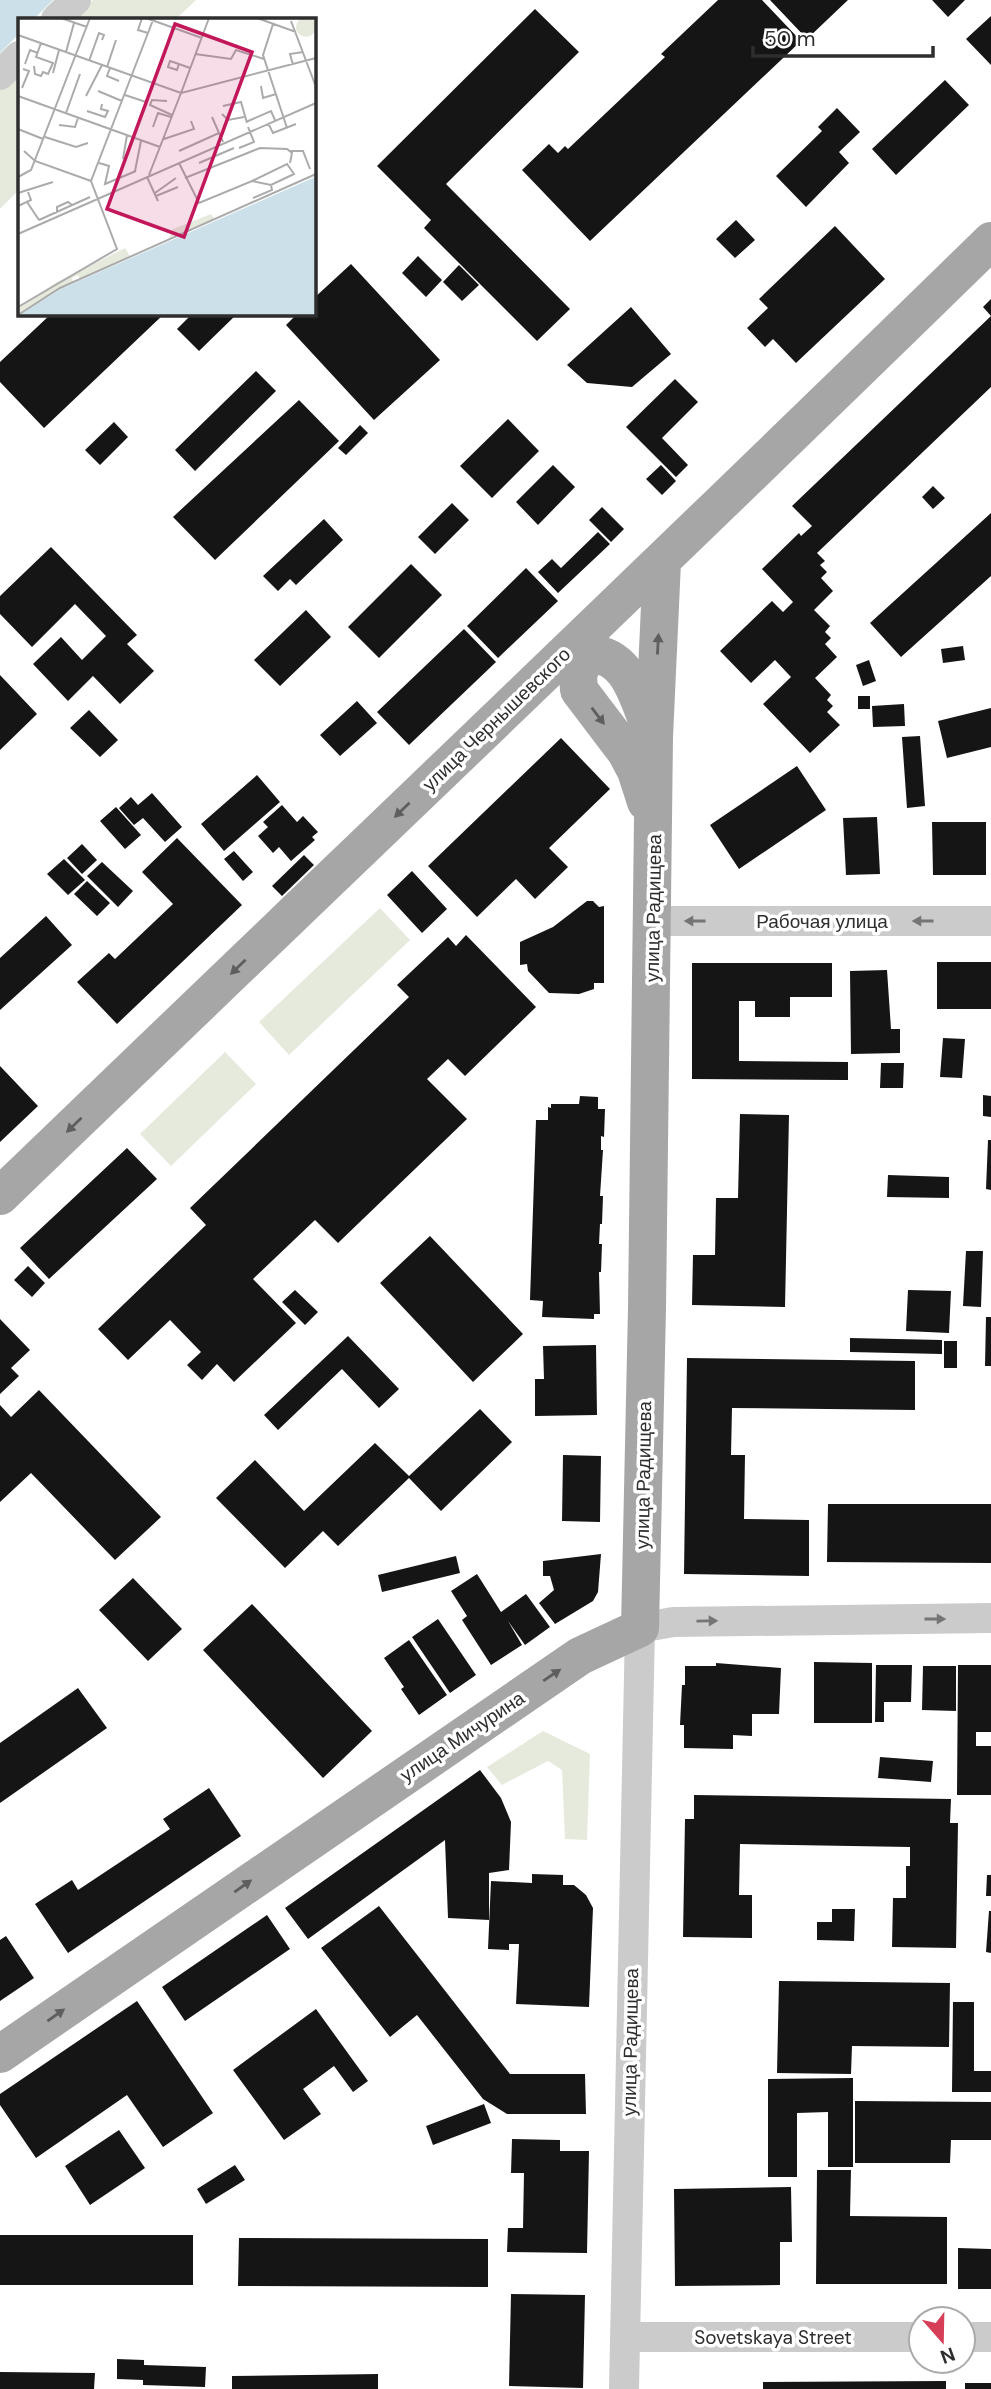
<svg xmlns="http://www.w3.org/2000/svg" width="991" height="2389" font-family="'DM Sans',sans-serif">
<rect width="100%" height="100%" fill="#fff"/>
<path fill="#e5eadd" d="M93 0H196L176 19H73Z
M19 70V190L0 209V88Z
M380 908 410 940 289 1055 259 1022Z
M225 1052 256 1084 171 1166 140 1134Z
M543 1731 590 1754 587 1840 565 1839 562 1770 548 1761 502 1785 487 1767Z"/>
<path fill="#cbe0e9" d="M0 0H53L34 19H19V34L0 53Z"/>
<path fill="#151515" d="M718 0H762L801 41 590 241 522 170 549 144 558 153 565 146 568 149 665 57 661 54Z
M770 0H848L807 39Z
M932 0H965L948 17Z
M535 9 579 52 446 184 570 309 537 341 424 228 431 220 377 166Z
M991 16V65L966 39Z
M945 80 969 105 896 175 872 149Z
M837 108 860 132 839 152 849 163 806 207 776 176 822 131 818 127Z
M736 220 755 240 735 258 716 239Z
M835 226 885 279 796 363 773 339 765 347 747 328 768 308 759 299Z
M418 256 442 280 426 297 402 273Z
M351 264 440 360 374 420 286 325 298 313H313V299Z
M459 265 479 285 462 301 443 282Z
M991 299V387L817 553 825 561 820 565 827 572 821 578 833 591 814 610 830 626 825 632 831 638 825 644 837 657 815 678 831 695 827 700 833 706 827 712 840 725 810 753 763 704 791 677 775 660 751 683 720 651 772 601 783 612 793 602 762 569 799 533 801 536 812 526 792 506 991 316 983 307Z
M631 307 671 354 632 387 587 383 567 365Z
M52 313H165L44 428 0 382V362Z
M193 313H238L199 351 177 329Z
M256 371 276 391 195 471 175 450Z
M675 379 698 402 662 438 688 465 676 477 626 427Z
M299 400 339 441 215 560 173 517Z
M508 419 539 451 492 498 460 466Z
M114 422 128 437 100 465 85 450Z
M360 425 368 433 346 455 338 448Z
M553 465 575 487 538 525 516 502Z
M661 465 676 481 662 495 646 479Z
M933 486 945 498 933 509 922 497Z
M452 503 469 520 435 554 418 537Z
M602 507 624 529 611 542 589 520Z
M991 513V576L901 657 870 623Z
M324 519 343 540 296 585 290 579 278 591 263 576Z
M598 532 610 544 558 593 538 572 552 559 561 568Z
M51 547 137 635 127 644 154 671 120 704 93 676 68 701 33 664 61 637 82 660 106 636 75 604 32 647 0 614V596Z
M411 564 442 595 379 658 348 627Z
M526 568 558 601 498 658 467 626Z
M306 610 331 637 280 686 254 660Z
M464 629 496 662 409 745 377 712Z
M963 646 965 660 943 663 941 649Z
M869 660 876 681 863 686 856 665Z
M0 675 37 714 0 750Z
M858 696H870V709H858Z
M357 701 377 723 340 756 320 735Z
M904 704 905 726 873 727 872 706Z
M991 708V747L947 758 938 721Z
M89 710 118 740 100 757 70 728Z
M920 736 925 806 907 808 902 737Z
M561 738 610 789 549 848 568 867 535 899 516 879 477 917 428 866Z
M797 766 826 810 739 869 710 825Z
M257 775 280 802 224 851 201 824Z
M152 793 182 827 165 842 143 818 134 825 119 808 131 797 138 805Z
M282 805 297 822 303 816 318 832 312 837 315 840 291 861 279 847 273 853 258 836 268 827 263 822Z
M116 807 141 835 125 849 100 821Z
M877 817 880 874 846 875 843 818Z
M932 822H986V875H933Z
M177 838 242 905 117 1024 77 982 109 953 115 959 173 904 142 872Z
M82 844 97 860 82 874 67 858Z
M234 851 253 872 243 881 224 859Z
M304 855 314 865 282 896 272 886Z
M64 859 85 880 68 895 47 874Z
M102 862 133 891 118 907 87 876Z
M412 871 447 909 422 933 387 895Z
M87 881 110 903 97 916 74 894Z
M587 901H593L599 907 604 906V983H594V989L579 994 549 993 528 971 527 964 520 965V942L553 927Z
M46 916 72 945 0 1010V958Z
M466 935 536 1007 465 1076 448 1059 427 1079 467 1119 338 1243 315 1220 253 1279 296 1323 234 1382 217 1364 202 1380 187 1365 201 1352 170 1320 128 1360 98 1329 206 1225 190 1208 409 997 397 985 448 937 456 946Z
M937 962H991V1009H937Z
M692 963H832V997H790V1017H755V1001H739V1061L848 1062V1080L692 1079Z
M887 970 891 1029H900V1053L851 1054 850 971Z
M943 1038 965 1039 962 1078 940 1077Z
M881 1063H904L903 1088H880Z
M0 1066 38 1106 0 1142Z
M983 1095 991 1096V1117L983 1116Z
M580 1096 598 1097V1109H605L604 1137 601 1136V1150H603L600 1196H603L602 1224H600L599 1244H602L601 1272H599L600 1314H594V1319L542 1317 543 1301 530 1300 536 1120H548V1107L551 1108V1104H579Z
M740 1114 789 1115 785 1307 692 1305 693 1255H715L716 1198H738Z
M988 1140H991V1190L986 1189Z
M127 1148 157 1179 49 1279 20 1248Z
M888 1175 949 1177V1198L887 1197Z
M430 1236 523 1334 473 1382 380 1283Z
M966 1251H983L981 1307 963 1306Z
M28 1266 45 1283 32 1297 14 1280Z
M295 1290 318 1312 305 1325 282 1302Z
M908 1290 951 1291 949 1333 906 1331Z
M986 1317H991V1366H985Z
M0 1319 30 1350 11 1368 19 1376 0 1394Z
M348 1336 399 1389 379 1408 342 1369 278 1430 264 1415Z
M850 1338 942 1340V1354L850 1352Z
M944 1341H957V1368H944Z
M596 1345 597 1415 535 1416V1379H544L543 1346Z
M687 1358 915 1361V1410L732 1408 731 1455H745L744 1519 809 1520V1576L684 1574Z
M39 1390 161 1517 115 1560 31 1473 0 1502V1405L11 1417Z
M480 1409 512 1442 441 1511 409 1478 338 1546 323 1531 285 1568 216 1498 255 1460 304 1511 375 1443 409 1476Z
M563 1455 601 1456 600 1522 562 1521Z
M828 1504H991V1563L827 1562Z
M601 1554 598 1592 593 1601 555 1624 539 1603 554 1590 550 1576H543V1561Z
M456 1556 460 1573 382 1592 378 1575Z
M477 1574 501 1612 526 1594 550 1627 525 1645 508 1621 522 1645 491 1665 462 1620 467 1616 451 1591Z
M133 1578 182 1629 148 1661 99 1610Z
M252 1604 372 1731 323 1778 203 1650Z
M438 1619 476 1675 450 1693 412 1637Z
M409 1640 447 1695 419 1715 401 1689 404 1687 384 1658Z
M814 1662 872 1663V1723H814Z
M716 1663 781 1668 779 1714H752V1736L733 1735V1749L684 1748V1725H680L682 1685H685V1666H716Z
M876 1665H912L911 1702H884V1722H875Z
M958 1665H991V1732H976V1746H991V1795H957Z
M923 1666H956V1711L922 1710Z
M78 1688 107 1728 0 1803V1743Z
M880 1757 933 1761 931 1782 878 1778Z
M480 1770 501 1798 511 1822 509 1870 489 1873V1920L448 1918 445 1840 308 1939 285 1908Z
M209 1788 241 1836 68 1953 35 1904 72 1880 78 1890 170 1829 163 1819Z
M694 1795 951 1799 950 1823H958L956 1948 892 1947 893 1898H906V1866H910V1847L740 1844 739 1895H752V1938L683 1937 685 1819H694Z
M532 1874 563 1875V1885H574L586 1895 593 1908 589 2007 516 2004 519 1944H509V1950L488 1949 491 1881 532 1883Z
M987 1875H991V1896H986Z
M379 1906 510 2074H585L586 2114H507L483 2099 417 2015 390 2037 321 1948Z
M832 1909H855L854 1941 817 1940V1922H832Z
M989 1911H991V1953L986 1952Z
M267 1915 290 1949 185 2021 162 1987Z
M6 1936 34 1978 0 2001V1940Z
M779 1981 950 1983 949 2047 852 2046 851 2074 777 2073Z
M137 2001 213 2113 163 2147 127 2095 36 2158 0 2105V2094Z
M953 2002H974V2071H991V2092H952Z
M316 2009 368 2081 353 2092 334 2066 303 2089 321 2114 284 2140 233 2070Z
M853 2078V2167H828V2112L797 2113V2177H768V2079Z
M855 2101 991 2102V2140H951L950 2163H855Z
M484 2104 491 2123 433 2145 426 2126Z
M119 2130 145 2168 90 2205 65 2166Z
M512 2139 560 2140V2151H589L587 2253 507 2252 508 2228H523L524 2173H511Z
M235 2165 245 2180 206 2204 197 2189Z
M817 2170H851L850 2216 947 2217V2284H816Z
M791 2187 792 2242H780V2285L675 2286 674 2189Z
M0 2235H193V2285H0Z
M239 2238 488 2239V2287L238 2286Z
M958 2248 991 2249V2289H958Z
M511 2294 585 2295 583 2388 509 2386Z
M117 2359 144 2360V2365L206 2367 205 2387 143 2385V2380L117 2379Z
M0 2372 95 2373 94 2389H0Z
M378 2374V2389H232V2376Z
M946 2381V2389H763V2382Z
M965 2383H991V2389H965Z"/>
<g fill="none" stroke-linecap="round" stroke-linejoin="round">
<path stroke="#cbcbcb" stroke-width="30" d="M56 19 76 0
M0 75 19 56
M652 921H991
M625 2337H921
M963 2337H991
M624 2389 640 1628 673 1622 991 1618"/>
<path stroke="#a6a6a6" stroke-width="38" d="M592 629 578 676 579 690 626 752 636 771 646 802
M561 657C570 656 579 654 589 654 628 654 637 696 649 725
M0 1196C330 878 663 562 991 241
M0 2054 580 1656 640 1628 647 1308 654 737 662 562"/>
</g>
<defs><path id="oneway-solid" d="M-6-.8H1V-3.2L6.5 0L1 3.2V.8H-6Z" transform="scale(1.75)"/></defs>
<g fill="#5e5e5e">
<use href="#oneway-solid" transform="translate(658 644) rotate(-87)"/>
<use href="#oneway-solid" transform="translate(598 716) rotate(53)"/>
<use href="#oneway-solid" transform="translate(402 810) rotate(136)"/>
<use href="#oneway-solid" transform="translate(238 967) rotate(136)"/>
<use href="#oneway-solid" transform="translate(74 1125) rotate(136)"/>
<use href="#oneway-solid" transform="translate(552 1675) rotate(-34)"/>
<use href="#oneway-solid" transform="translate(243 1886) rotate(-35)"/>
<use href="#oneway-solid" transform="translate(56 2015) rotate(-35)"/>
</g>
<g fill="#757575">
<use href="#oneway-solid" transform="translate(695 921) rotate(-180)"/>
<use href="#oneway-solid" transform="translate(923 921) rotate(-180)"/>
<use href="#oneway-solid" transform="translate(935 1619)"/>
<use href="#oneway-solid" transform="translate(707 1621) rotate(-1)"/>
</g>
<g text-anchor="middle" stroke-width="7" stroke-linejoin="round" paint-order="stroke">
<g font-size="19" fill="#2e2e2e" stroke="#fff">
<text transform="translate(496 719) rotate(-44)" y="7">улица Чернышевского</text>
<text transform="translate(653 908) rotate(-89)" y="7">улица Радищева</text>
<text x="822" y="928">Рабочая улица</text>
<text transform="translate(643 1475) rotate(-89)" y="7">улица Радищева</text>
<text transform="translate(462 1736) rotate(-34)" y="7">улица Мичурина</text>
<text transform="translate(630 2042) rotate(-89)" y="7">улица Радищева</text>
<text x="773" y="2344">Sovetskaya Street</text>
</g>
</g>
<g transform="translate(18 18)">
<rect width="298" height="298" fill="#fff"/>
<path d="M278 9a10 10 0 1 1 20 0a10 10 0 1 1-20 0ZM193 196 196 201 151 220 155 211ZM107 230 112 238 62 261 60 257 54 260 55 264 0 296V290L39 264Z" fill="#e5eadd"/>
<path d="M297 159V297H1L43 271Z" fill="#cbe0e9"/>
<path fill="none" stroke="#ababab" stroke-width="2" d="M43 0 69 9M124 0 120 12 130 15M128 0 184 20M239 0 278 14M273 3 298 69M255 6 245 37 269 110M0 17 163 75 191 0M48 34 56 5M177 36 213 41 218 32 246 41M71 43 81 15 86 17 84 22M7 46 12 32 20 35M161 46 152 43 150 49 159 52 161 46 172 50M275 47 272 36 285 34M16 48 17 56 23 58 25 54 30 56 35 45 18 39 23 25M89 49 98 22M92 50 89 58 101 63M35 55 41 32M243 68 245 80 258 76M4 70 11 53 5 51M80 73 104 83M107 77 128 84M0 78 142 129M68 78 84 47M149 83 134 82 132 87 154 97M205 88 223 84 229 105M69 93 87 99 90 93 83 91 84 86M48 95 62 56M204 96 210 102 226 99M194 99 205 124M228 104 253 93 257 102M250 105 255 115 278 106M41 107 57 109 60 100M135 109 140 95 153 99M0 111 25 121M27 119 58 129 70 125M146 121 176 111 173 103M221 130 236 124 230 109M6 133 17 143 73 163M161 133 201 115M272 133H285L292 151M105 141 109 117M81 145 91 148 87 166 118 153M161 145 181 185 234 163 253 167 276 156 269 146 234 163M181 145 216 130M117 153 123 123M131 157 163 75 298 40M0 159 13 152 72 0M129 159 140 183M167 160 242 130 269 131 274 135 272 145M0 175 35 164M137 175 158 160M138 178 160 169M235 180 254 172 253 167M9 184 21 202M0 188 13 182 10 174M39 194V189L50 184 54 187M21 202 72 179M0 216 298 85M0 289 99 231 73 163 135 2M0 297 42 270 298 156"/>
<path fill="#c2185b" fill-opacity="0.15" stroke="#c2185b" stroke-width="3.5" d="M157 6 234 34 166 219 89 191Z"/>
<rect width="298" height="298" fill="none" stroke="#2e2e2e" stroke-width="3.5"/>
</g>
<g transform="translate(942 2340) rotate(160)"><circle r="33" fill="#ffffff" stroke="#ababab" stroke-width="2"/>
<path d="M0-5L12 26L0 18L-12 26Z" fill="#d73e57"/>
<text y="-10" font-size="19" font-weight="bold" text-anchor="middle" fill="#2e2e2e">N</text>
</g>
<path d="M753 46v10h180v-10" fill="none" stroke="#2e2e2e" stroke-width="3.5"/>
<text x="764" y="46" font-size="21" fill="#2e2e2e" stroke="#ffffff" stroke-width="5" paint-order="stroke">50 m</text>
</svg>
